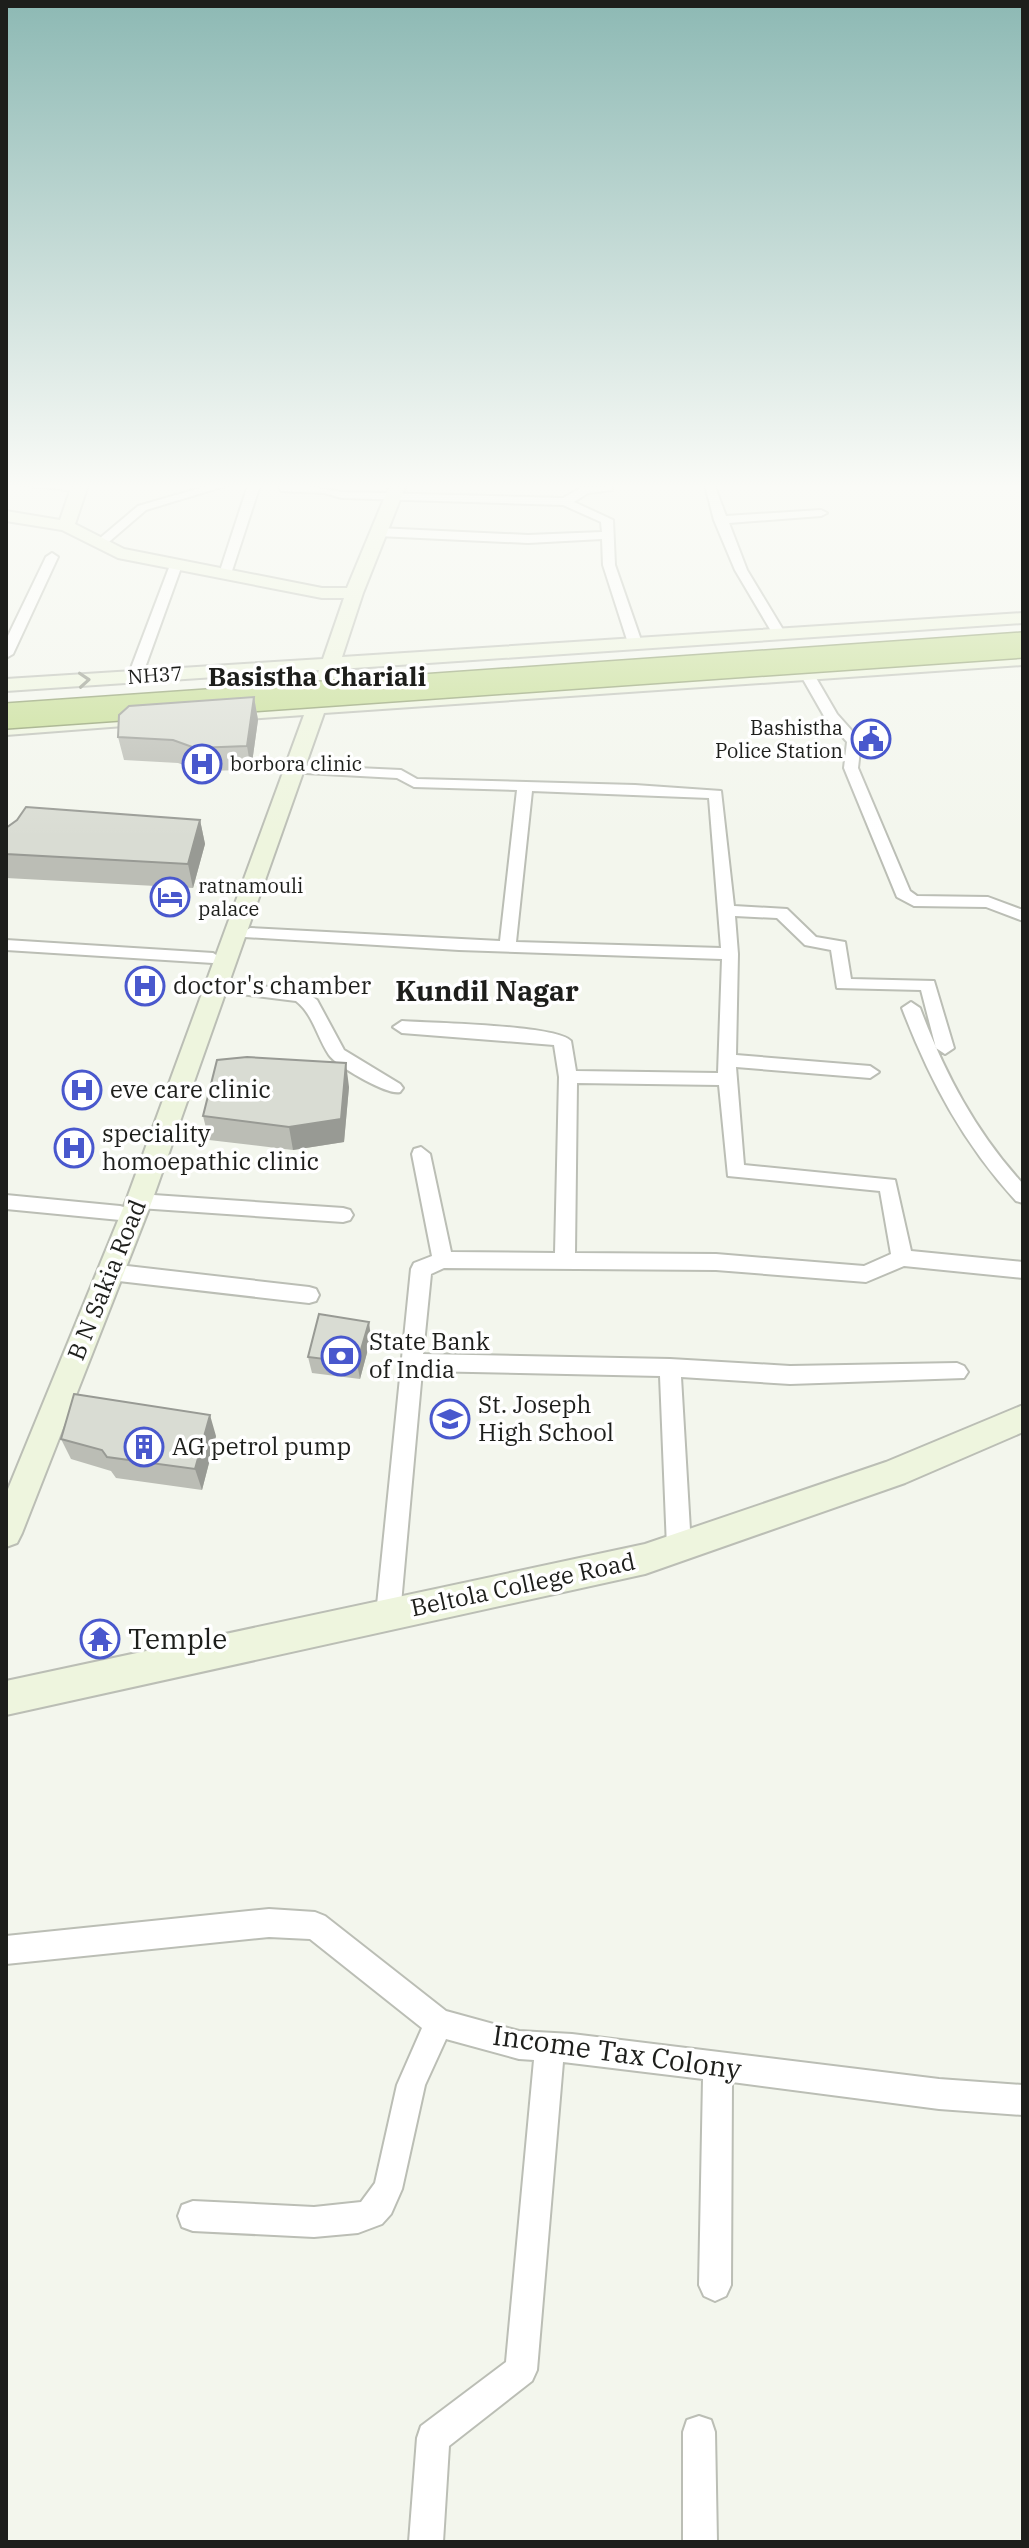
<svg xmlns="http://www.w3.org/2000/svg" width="1029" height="2548" font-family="'IBM Plex Serif',serif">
<rect width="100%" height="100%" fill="#f3f6ed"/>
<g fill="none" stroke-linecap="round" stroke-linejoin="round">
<g stroke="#bbbeb5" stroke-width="4">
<path id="street" d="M14 482H49L85 488 79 491 20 485Z
M221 482H238L146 510 103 547 93 544 138 506Z
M249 482H261L231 574 221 577 219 574Z
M278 482 342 492 563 498 581 488 612 486V490L588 493 574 502 613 520 615 565 642 643 635 647 628 643 603 565 602 539 528 543 378 536 372 532 378 528 528 535 602 532 601 522 563 505 342 498 324 493 281 491Z
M705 485 715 487 726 516 821 510 827 513 821 516 729 523 747 570 785 633 784 636H774L735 570 714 520Z
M52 553 58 557 13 654 6 658V640L46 557Z
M176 561 182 565 142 676 130 679 128 676 170 565Z
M802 671H812L837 714 861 741 858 768 910 891 917 896 988 897 1023 910V921L986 907 914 906 897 897 844 768 847 742 824 716 800 674Z
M292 765 401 770 417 779 635 785 721 791 734 906 787 909 816 937 845 942 851 979 934 981 954 1048 945 1054 936 1048 921 990 837 988 831 950 805 945 777 918 735 916 738 954 736 1055 870 1066 879 1072 870 1078 736 1067 744 1165 895 1180 911 1251 1023 1262V1278L904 1266 866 1282 716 1270 444 1268 431 1274 423 1354 670 1359 790 1366 957 1363 964 1366 968 1372 964 1378 790 1384 681 1377 691 1547 687 1554 679 1557 671 1554 667 1547 660 1376 422 1371 400 1615 396 1623 388 1626 380 1623 376 1615 411 1269 414 1263 432 1256 412 1154 414 1149 421 1147 430 1154 451 1252 555 1253 559 1077 554 1045 402 1033 393 1027 402 1021C430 1023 557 1025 571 1041L576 1071 718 1073 722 959 459 950 244 937 242 933 250 928 500 941 517 790 414 787 397 778 287 772V766ZM532 791 709 798 721 948 516 942ZM577 1083 719 1085 728 1176 880 1191 891 1254 864 1266 716 1254 575 1253Z
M6 940 213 953 221 958 213 963 6 950Z
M216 980 306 992 317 1000 344 1050 400 1084 403 1088 400 1092C389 1096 336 1066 329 1055 317 1037 313 1014 296 1001L210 990 208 986Z
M911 1002 920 1008C945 1074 975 1131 1023 1184V1203L1016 1201C963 1143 930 1081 902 1008Z
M139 1194 343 1208 350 1210 353 1215 350 1220 343 1222 139 1208 129 1201Z
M6 1195 120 1206 127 1208 130 1213 127 1218 120 1220 6 1209Z
M110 1264 309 1287 316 1289 319 1295 316 1301 309 1303 110 1280 103 1278 100 1272 103 1266Z
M269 1909 315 1912 325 1916 446 2011 519 2031 572 2034 939 2079 1023 2085V2115L939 2109 732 2082 731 2285 726 2296 715 2301 704 2296 699 2285 703 2079 563 2062 537 2370 532 2381 449 2446 443 2542H409L417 2438 421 2426 506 2362 534 2060 519 2059 446 2039 425 2085 402 2189 391 2214 382 2224 358 2233 314 2237 193 2231 182 2227 178 2216 182 2205 193 2201 314 2207 361 2202 375 2183 397 2085 422 2028 310 1939 269 1937 6 1964V1936Z
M699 2416 711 2420 715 2432 717 2542H683V2432L687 2420Z"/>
</g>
<g stroke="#bbbeb5" stroke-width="4">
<path id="secondary" d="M73 482H89L75 524 124 549 322 588H347L391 482H407L363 593 342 657 1023 613V623L339 669 328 702 1023 653V665L324 713 152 1201 22 1533 17 1543 6 1547V1494L126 1201 304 715 218 721 208 715 218 709 308 703 319 670 6 691V679L323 659 344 598H322L118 558 62 530 6 521V511L60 520Z
M156 713 163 715 166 719 163 723 6 735V723Z
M1023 1405V1432L905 1483 645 1574 6 1715V1681L645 1544 886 1462Z"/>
</g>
<use href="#street" fill="#fff" fill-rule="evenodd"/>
<use href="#secondary" fill="#eef5de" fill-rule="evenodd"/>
<g stroke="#8a9a68" stroke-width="28" stroke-linecap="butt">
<path id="highway-bridge" d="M6 716 1023 645"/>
</g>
<use href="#highway-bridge" stroke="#c5dd92" stroke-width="25"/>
</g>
<path fill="#bbbdb5" d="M254 697 258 720 251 770 200 771 178 763 124 760 118 737Z
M200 820 205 844 193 888 6 878V828Z
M349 1087 344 1142 293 1150 209 1140 203 1116Z
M371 1338 360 1379 312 1373 308 1357Z
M216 1436 202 1490 116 1478 111 1471 71 1459 61 1439Z"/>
<path fill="#989a94" d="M254 697 258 720 251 770 247 746Z
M200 820 205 844 193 888 188 864Z
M346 1063 349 1087 344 1142 293 1150 289 1127Z
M369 1322 371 1338 360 1379 357 1363Z
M210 1415 216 1436 202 1490 195 1469Z"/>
<path fill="#d9dcd3" stroke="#989a94" stroke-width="2" d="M254 697 247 746 195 748 173 740 118 737 119 715 129 706Z
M26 807 200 820 188 864 6 854V828L17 820Z
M247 1057 346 1063 341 1119 289 1127 203 1116 217 1060Z
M319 1314 369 1322 357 1363 308 1357Z
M74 1394 210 1415 195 1469 107 1457 102 1450 61 1439Z"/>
<defs><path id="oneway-chevron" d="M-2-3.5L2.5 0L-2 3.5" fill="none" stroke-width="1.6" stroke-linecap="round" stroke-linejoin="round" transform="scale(2)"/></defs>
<use stroke="#909486" href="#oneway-chevron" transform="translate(84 680) rotate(-4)"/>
<linearGradient id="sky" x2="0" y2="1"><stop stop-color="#8db9b4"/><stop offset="0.58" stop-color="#fafbf7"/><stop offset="1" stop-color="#fafbf7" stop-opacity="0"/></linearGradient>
<rect width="1029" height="838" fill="url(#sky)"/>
<defs>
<g id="civic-ring" transform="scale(2)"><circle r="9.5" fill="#fff" stroke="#4958cd" stroke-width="1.5"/><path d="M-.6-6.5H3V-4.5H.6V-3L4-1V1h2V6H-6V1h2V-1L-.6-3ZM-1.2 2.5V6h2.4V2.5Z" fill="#4958cd"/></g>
<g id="hospital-ring" transform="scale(2)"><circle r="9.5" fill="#fff" stroke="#4958cd" stroke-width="1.5"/><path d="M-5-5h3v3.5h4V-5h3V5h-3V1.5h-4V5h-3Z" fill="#4958cd"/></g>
<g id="hotel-ring" transform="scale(2)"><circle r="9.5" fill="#fff" stroke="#4958cd" stroke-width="1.5"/><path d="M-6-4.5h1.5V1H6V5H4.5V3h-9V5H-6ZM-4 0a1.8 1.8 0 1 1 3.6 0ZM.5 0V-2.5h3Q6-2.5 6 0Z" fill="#4958cd"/></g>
<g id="bank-ring" transform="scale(2)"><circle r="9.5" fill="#fff" stroke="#4958cd" stroke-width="1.5"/><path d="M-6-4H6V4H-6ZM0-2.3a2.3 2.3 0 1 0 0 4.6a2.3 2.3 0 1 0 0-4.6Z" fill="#4958cd"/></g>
<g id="school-ring" transform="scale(2)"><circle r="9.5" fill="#fff" stroke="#4958cd" stroke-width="1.5"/><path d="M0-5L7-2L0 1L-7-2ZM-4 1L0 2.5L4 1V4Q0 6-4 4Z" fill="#4958cd"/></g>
<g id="building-ring" transform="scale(2)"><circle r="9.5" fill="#fff" stroke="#4958cd" stroke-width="1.5"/><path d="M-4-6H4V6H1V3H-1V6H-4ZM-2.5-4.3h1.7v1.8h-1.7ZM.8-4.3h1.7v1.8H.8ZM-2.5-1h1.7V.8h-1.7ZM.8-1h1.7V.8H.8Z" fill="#4958cd"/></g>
<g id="temple-ring" transform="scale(2)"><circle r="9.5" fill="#fff" stroke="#4958cd" stroke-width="1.5"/><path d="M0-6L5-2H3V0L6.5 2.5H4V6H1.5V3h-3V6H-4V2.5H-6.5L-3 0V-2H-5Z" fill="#4958cd"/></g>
</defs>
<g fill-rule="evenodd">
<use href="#civic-ring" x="871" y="739"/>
<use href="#hospital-ring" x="202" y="764"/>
<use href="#hotel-ring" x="170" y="897"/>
<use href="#hospital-ring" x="145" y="986"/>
<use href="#hospital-ring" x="82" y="1090"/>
<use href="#hospital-ring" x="74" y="1148"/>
<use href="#bank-ring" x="341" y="1356"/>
<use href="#school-ring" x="450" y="1419"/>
<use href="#building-ring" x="144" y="1447"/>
<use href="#temple-ring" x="100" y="1639"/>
</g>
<g text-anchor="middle" stroke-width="7" stroke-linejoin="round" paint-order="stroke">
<g font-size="20" fill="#1d1e1b" stroke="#fff">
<text transform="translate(155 675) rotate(-4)" y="7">NH37</text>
</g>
<g font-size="20" fill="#1d1e1b" stroke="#fff" text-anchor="start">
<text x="843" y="735" text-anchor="end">Bashistha<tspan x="843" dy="23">Police Station</tspan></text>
<text x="230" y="771">borbora clinic</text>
<text x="198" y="893">ratnamouli<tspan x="198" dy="23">palace</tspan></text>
</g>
<g font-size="24" fill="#1d1e1b" stroke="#fff" text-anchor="start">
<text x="173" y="994">doctor's chamber</text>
<text x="110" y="1098">eve care clinic</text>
<text x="102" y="1142">speciality<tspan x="102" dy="28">homoepathic clinic</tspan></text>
<text x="369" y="1350">State Bank<tspan x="369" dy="28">of India</tspan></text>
<text x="478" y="1413">St. Joseph<tspan x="478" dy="28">High School</tspan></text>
<text x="172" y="1455">AG petrol pump</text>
</g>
<g font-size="24" fill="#1d1e1b" stroke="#fff">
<text transform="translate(107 1280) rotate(-68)" y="8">B N Sakia Road</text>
<text transform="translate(523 1585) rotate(-12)" y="8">Beltola College Road</text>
</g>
<g font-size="26" font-weight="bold" fill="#1d1e1b" stroke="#fff">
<text x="317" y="686">Basistha Chariali</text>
</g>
<g font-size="28" font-weight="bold" fill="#1d1e1b" stroke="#fff">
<text x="487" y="1001">Kundil Nagar</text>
</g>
<g font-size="28" fill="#1d1e1b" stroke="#fff" text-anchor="start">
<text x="128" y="1649">Temple</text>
</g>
<g font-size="28" fill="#1d1e1b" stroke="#fff">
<text transform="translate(617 2052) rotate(8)" y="10">Income Tax Colony</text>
</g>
</g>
<rect width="1029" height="2548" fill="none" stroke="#1d1e1b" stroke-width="16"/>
</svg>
